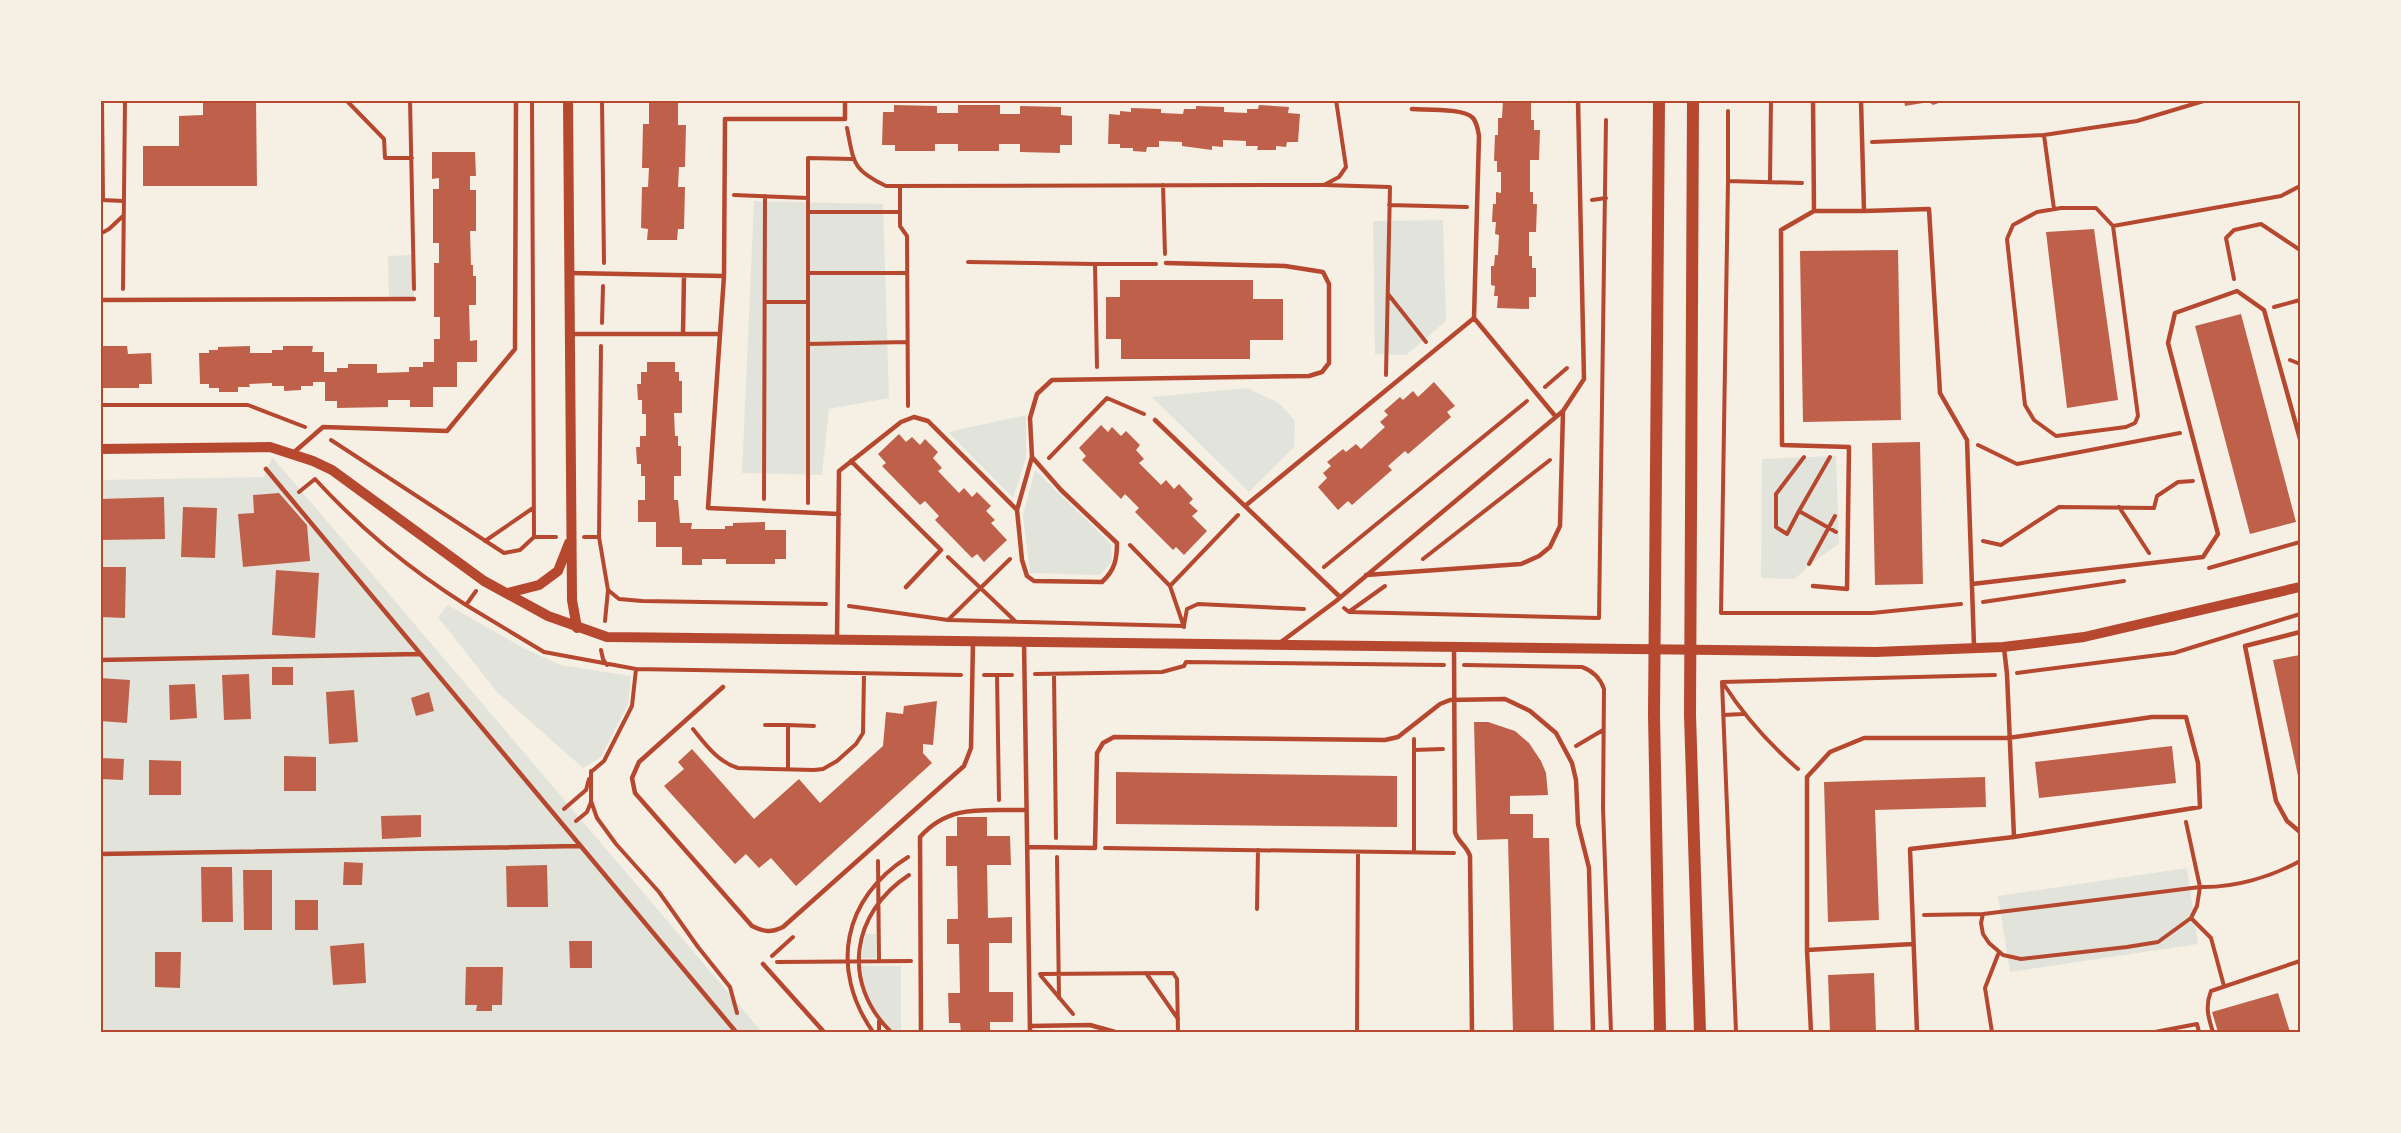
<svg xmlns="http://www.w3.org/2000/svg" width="2401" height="1133" font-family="'Open Sans',sans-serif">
<rect width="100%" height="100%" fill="#f6efe4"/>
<path fill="#e2e4dc" d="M754 201 883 204 889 398 829 409 822 475 742 473Z
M1443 220 1446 321 1406 355 1375 354 1373 221Z
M413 255 414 299H389L388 256Z
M1247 388 1279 403 1295 421 1294 447 1249 492 1152 397Z
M1026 415V458L1013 498 948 432Z
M1836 456 1839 544 1813 562 1795 579 1761 578 1762 459Z
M272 457 320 513 762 1032H101L100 480 264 477Z
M1035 470 1111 544 1112 562 1100 575 1030 573 1023 515Z
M448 605 520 646 560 665 631 676 628 704 601 757 583 768 497 692 438 617Z
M2187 868 2198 944 2010 972 1998 896Z
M865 934H876V958H861Z
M861 966H901V1032H894C875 1015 863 992 861 966Z"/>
<path fill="#bf614a" d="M203 100H256L257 186H143V146H179V116L203 115Z
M649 100H678V125H686L685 167H679L678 187H685L684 229H678L677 240H647L648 229 641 228 642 187H648L649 168H642L643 124H649Z
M1503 100H1531V120H1534V130H1540L1539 160H1530V192H1533V204H1537L1536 232H1529V256H1532V268H1536V297H1529V309L1497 308 1498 296H1494L1495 286 1491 285V266H1494L1495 255H1498L1499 235 1495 234 1496 222H1492L1493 204H1496V192L1501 193V172H1497V161H1494L1495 135H1498V118H1502Z
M1904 100H1947L1933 105 1929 102 1905 106Z
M894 105 937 106V113H958V105H1000V114H1020V106L1061 107V115L1072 116V145H1060V153L1020 152V144H999V151H958V144H935V151H895V145H882L883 112H894Z
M1259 105 1289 107 1288 113 1300 114 1298 142H1287L1286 147 1276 146V150H1257L1258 146H1246V141L1223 140V147L1212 146V150L1182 146V142L1159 141V147H1147L1146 152 1133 151V148H1120V144H1108L1109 114 1120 115V111L1131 112V108L1161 109V113L1183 114 1184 109H1196V106L1224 107V112L1247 113V109H1258Z
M432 152H475L476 176H470V190H476V231H470L471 265H473V276H476V305H469L470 341 477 340V362H457V387H433V407H410V400H388V407L337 408V401H325V382H313V386H301V390L284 391V386H272V383L249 384 250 387H238V392H219V388H209V384H200L199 353H209V350H218V347L250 346V353H272V350H283V346H313L312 352H324V372H337V368H348V364H377V373L409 372V367H423V362H434V339H440V317H434V263H439V243H433V189H439V178L432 179Z
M2094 229 2118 400 2067 408 2046 232Z
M1898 250 1901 420 1803 422 1800 251Z
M1120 280H1253V299H1283V340H1250V359H1121V339H1106V297H1120Z
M2241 314 2296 522 2250 534 2195 326Z
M100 346H127L128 354 151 353 152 384H139V388H100Z
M647 362H675V372H679V381H682V413H674L675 436H678V446H681V476H674V500H678L680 523H692L691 529H725V526H733V523L765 522V530H786V559H775V564H726V559H702V565H682V547H656V522H638V500H645V476H641V464H637L636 447H640V436H646V414H642V400H638L637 384H641V372H647Z
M1434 382 1455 406 1447 412 1451 417 1408 454 1405 451 1388 466 1392 470 1352 505 1348 501 1338 510 1318 487 1327 478 1323 473 1331 466 1327 462 1343 449 1346 452 1356 444 1361 449 1385 427 1380 422 1388 415 1384 411 1400 397 1403 400 1413 391 1418 397Z
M1101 425 1108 432 1112 427 1121 436 1126 431 1140 445 1136 450 1144 459 1139 463 1161 485 1166 480 1174 489 1179 484 1193 499 1189 503 1198 511 1192 516 1207 531 1184 555 1176 547 1173 550 1135 512 1139 508 1125 494 1121 499 1082 460 1086 456 1079 448Z
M899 434 906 442 912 437 920 445 925 439 938 452 933 458 942 468 938 471 959 493 964 488 972 497 977 492 991 506 986 511 995 520 991 523 1007 540 984 562 977 554 972 558 935 520 939 516 925 501 920 505 882 466 886 463 878 454Z
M1920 442 1923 584 1875 585 1872 443Z
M279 493 307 525 310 561 243 567 238 514 254 513 253 495Z
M164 497 165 539 100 540V499Z
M183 507 217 508 215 558 181 557Z
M100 567H126L125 618 100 617Z
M276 570 319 573 315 638 272 635Z
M2300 655V785L2273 660Z
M272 667H293V685H272Z
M249 674 251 719 224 720 222 675Z
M100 678 130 680 127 723 100 721Z
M195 684 197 718 170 720 169 685Z
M354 690 358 742 329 744 326 692Z
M429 692 434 711 416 716 411 698Z
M937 701 933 745 923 744V753L932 763 796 886 771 858 759 868 746 854 735 864 664 786 684 769 678 762 692 749 754 819 799 779 820 803 883 746 886 712 903 714 904 706Z
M1474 722H1488L1515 731 1529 743 1541 761 1546 773 1548 795 1510 796V814H1533V838H1549L1554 1032H1513L1508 839 1477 840Z
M2172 746 2176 783 2039 798 2035 762Z
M284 756 316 757V791H284Z
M100 758 124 759 123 780 100 779Z
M149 760 181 761V795H149Z
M1116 772 1397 776V827L1116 824Z
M1985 777 1986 807 1875 810 1879 920 1828 922 1824 782Z
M421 815V837L382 839 381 816Z
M957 817H987V836H1010L1011 865H987L988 918 1012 917V943H989V992H1013V1022H990V1032H961L960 1023H949L948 993H960L959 944H947V919H958L957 866H946V836H957Z
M344 862 363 863 362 885H343Z
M547 865 548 907H507L506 866Z
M201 867H232L233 922H202Z
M243 870H272V930H244Z
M295 900H318V930H295Z
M569 941H592V968H570Z
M364 943 366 983 333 985 330 946Z
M155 952H181L180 988 155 987Z
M466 967H503L502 1005H492V1011H476L477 1005H465Z
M1874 973 1876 1032H1830L1828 975Z
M2278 993 2290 1032H2218L2212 1012Z"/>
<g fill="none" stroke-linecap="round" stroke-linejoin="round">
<path stroke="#b5482f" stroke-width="4" d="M102 100 103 200
M346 100 384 139 385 158H412
M410 100 414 289
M602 100 604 263
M1728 111V181L1802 183
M847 128C854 163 852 170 886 186L1324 185 1339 177 1346 167 1336 100
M2044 135 2054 209
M1872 142 2044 135 2137 121 2207 100
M1728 181 1721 613H1872L1961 604
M1770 181 1771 100
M1163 185 1165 254
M1324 185 1390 187 1386 375
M900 186V226L907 236 908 406
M734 195 808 198
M101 200 124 201
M1592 200 1606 198
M1389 205 1467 207
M2061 208H2096L2113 226 2138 416 2135 423 2126 427 2056 436 2034 420 2025 405 2007 239 2013 225 2037 212Z
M808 212H900
M2113 226 2281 196 2300 186
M100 234 109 229 123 216
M968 262 1095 264
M809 273H907
M2234 279 2226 238 2234 230 2261 224 2300 250
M123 289 125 100
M1388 294 1426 342
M765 302H808
M2274 307 2300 300
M602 323 603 286
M808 344 907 342
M2290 360 2300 364
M1097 367 1095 264H1156
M1545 387 1567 368
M100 405H248L305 427
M331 440 504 553 520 550 534 537 532 100
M1978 445 2017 464 2180 433
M1804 457 1776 494V527L1787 534 1799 511 1836 532
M1049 458 1107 398 1144 414
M315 479C362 530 408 568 466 605L476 591
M299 492 315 479
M764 499 765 196
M808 503V158L853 159
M2119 507 2149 553
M1799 511 1830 457
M534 537H556
M584 537H599L608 590 605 621
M599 537 601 346
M485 541 533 508
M1983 541 2001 545 2059 507 2154 508 2157 496 2178 482 2193 481
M1130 545 1170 586 1184 627
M948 557 1014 620
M1423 559 1550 460
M1809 564 1835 516
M1324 567 1527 401
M2209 568 2300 542
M1170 586 1238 515
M608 590 619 599 642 601 826 604
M1983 602 2124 581
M466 605 544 652 636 669 961 675
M849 606 948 620 1184 626
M1344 608 1349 612 1599 618 1606 120
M1350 611 1385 586
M949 619 1010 559
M1184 625 1187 609 1198 604 1304 609
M601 650 603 659 607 665
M1464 665 1582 667C1593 671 1600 677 1604 689L1603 808 1611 1032
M2017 673 2174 653 2300 614
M1035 674 1162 672 1184 666 1186 662 1444 665
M1054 674 1056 838
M984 675H1012
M997 675 999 800
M1722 682 1995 675
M1722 682 1736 1032
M1723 683C1744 716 1768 743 1798 769
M1723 715 1743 714
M765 725H788
M693 729C706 745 718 762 738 768L814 770 823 769 837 761 856 744 863 733 864 674
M1576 746 1603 730
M1414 750 1443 749
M788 769V725L814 726
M591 771V801L597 818 616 844 659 892 698 947 730 987 737 1013
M591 772 604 761 632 706 636 669
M564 809 586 790 589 779
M576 821 587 812 591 802
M1105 848 1454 853
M1414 852V739
M1057 857 1059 998
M878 861 879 961
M1257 909 1258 850
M1983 914 1981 923 1983 934 1989 943 2003 955 2021 959 2127 947 2158 942 2191 918 2197 906 2200 887 2186 822
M1924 915 1983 914 2200 887C2234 888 2271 877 2300 861
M2191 918 2211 938 2224 986
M772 956 793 937
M777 962 911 961
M1146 973 1178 1019
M1040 974 1173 973 1177 979 1178 1032
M1041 976 1073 1014
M873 1032C829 969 843 898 908 857
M879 1032V1021
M891 1032C841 983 851 913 909 875
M1357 1032 1358 852
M1992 1032 1985 988 1999 952
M2155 1032 2197 1024 2199 1032
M2213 1032C2208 1017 2205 1006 2211 991L2300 961"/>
<path stroke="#b5482f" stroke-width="4.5" d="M1813 100 1814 211
M1861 100 1864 211 1929 209 1940 393 1967 440 1974 646
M1412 109C1426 110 1464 108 1473 118 1477 123 1478 129 1479 136L1474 318 1556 417
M571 273 724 276
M100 300 414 299
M571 334H720
M683 334 684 275
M1155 420 1340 597
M292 454 323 427 447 431 515 349 516 100
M851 461 941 550 906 587
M266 469 736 1032
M1245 506 1474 318
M1017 510 1032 457
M839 514 708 508 724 276 725 119H845V100
M1366 575 1521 564 1539 556 1550 547 1560 526 1563 411
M1972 584 2203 557 2218 534 2168 343 2175 313 2237 291 2264 310 2300 439
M1813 586 1847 589 1849 447 1782 445 1781 230 1814 211H1864
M2300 632 2245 646 2276 801 2287 821 2300 832
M837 639 839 471 901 422 914 417 928 421 1017 510 1022 560 1027 576 1034 581 1102 582C1115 570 1117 559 1117 543L1061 490 1032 457 1030 418 1037 394 1052 380 1309 376 1322 372 1329 363V284L1323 272 1285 266 1166 263
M1024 641 1030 1032
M1281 642 1336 601 1563 411 1584 379 1578 100
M1454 649 1455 832C1457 841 1467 846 1470 856L1472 1032
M100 660 420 654
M723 687 639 762 632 778 635 793 752 926C764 932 771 933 783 927L964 766 971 748 973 641
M1027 847 1095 848 1097 753 1103 743 1114 737 1385 740 1398 737 1440 704 1450 700 1505 699 1530 711 1556 733 1572 763 1576 780 1578 824 1589 868 1593 1032
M100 854 580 846
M1807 950 1913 944
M763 964 824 1032
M1030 1026 1090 1025 1115 1032
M921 1032 920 837C950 803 985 811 1026 810
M1811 1032 1807 950V777L1830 752 1864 738H2008L2152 717H2186L2198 763 2200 807 2014 837
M1917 1032 1910 849 2014 837 2007 674 2004 648"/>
<path stroke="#b5482f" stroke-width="10" d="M568 100 572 600 577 628
M100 449 270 447 313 461 332 470 484 581 548 616 607 637 1876 652 2003 647 2084 637 2300 587
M508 593 539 585 558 571 569 543"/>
<path stroke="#b5482f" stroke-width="12" d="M1659 100 1654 715 1660 1032
M1693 100 1690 715 1700 1032"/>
</g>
<rect width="2401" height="1133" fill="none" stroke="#f6efe4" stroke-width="204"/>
<rect x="102" y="102" width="2197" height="929" fill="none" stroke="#b5482f" stroke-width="2"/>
</svg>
